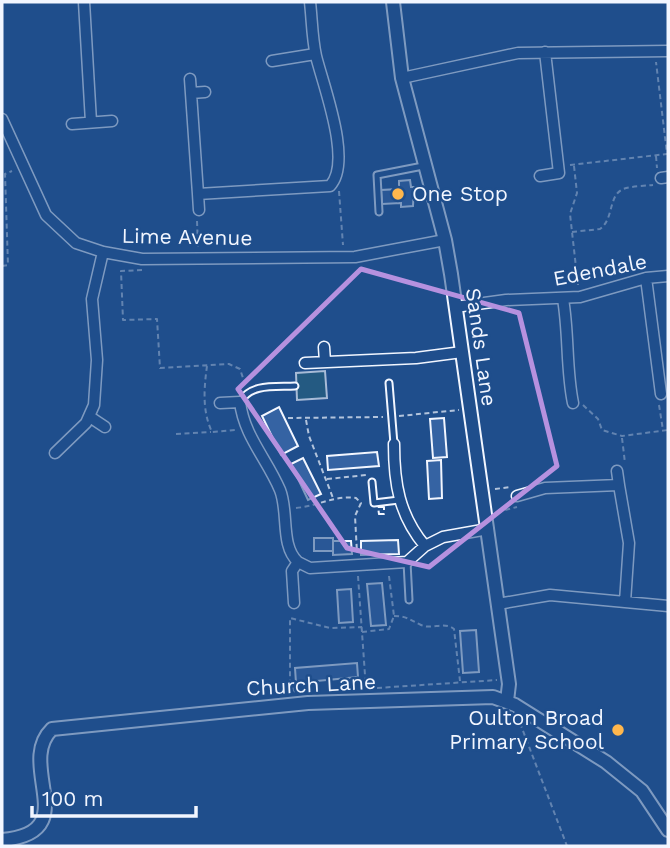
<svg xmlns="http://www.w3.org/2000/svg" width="670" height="848" font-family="'Work Sans',sans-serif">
<rect width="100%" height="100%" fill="#1f4e8c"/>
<path fill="#245a82" stroke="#a8bbd7" stroke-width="2" d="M325 371 327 398 297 400 296 373Z"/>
<path fill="#3563a3" stroke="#f2f6ff" stroke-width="2" d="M410 180 411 187H414L413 206 401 207V203L382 204 381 190 399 189V181Z
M279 407 298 446 281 455 262 416Z
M444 418 447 457 433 458 430 419Z
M377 452 379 466 328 470 327 456Z
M303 458 321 494 308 500 291 464Z
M441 460 442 498 429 499 427 461Z
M314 538H333V551H314Z
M398 540 399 554 361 555V541Z
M333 541H351L352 554 333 555Z
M382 583 386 625 371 626 367 584Z
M351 589 353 622 339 623 337 590Z
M476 630 479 672 463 673 460 631Z
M357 663 358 677 296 683 295 668Z"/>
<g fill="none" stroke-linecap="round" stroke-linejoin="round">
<g stroke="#f2f6ff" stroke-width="9">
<path id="service" d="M379 212 377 175 423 166
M389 383 394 444
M240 402C251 383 275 387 295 386
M372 482 374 503 399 500
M407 562 409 600"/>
</g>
<g stroke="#f2f6ff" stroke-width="13">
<path id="minor" d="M84 2 91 122
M272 61 315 54
M402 78 518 53 668 51
M190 79 198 194 330 186C353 162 323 85 316 56 312 38 312 19 310 2
M191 93 205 92
M2 119 46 215 76 243 103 252 142 259 355 257 445 240
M72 124 112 121
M540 176 559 173 545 52
M661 178 668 177
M198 194 199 210
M646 278 661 394
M563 299C569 334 566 369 573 403
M455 307 506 300 580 297 646 278 668 276
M324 347 325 362
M305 363 416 358 462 352
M220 403 240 402C244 436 267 459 280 490 289 512 280 546 298 562L292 571 294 603
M90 417 105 427
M394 444C394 483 399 515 425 546
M55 453 86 423 94 405 97 360 92 299 103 252
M617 471 619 485
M517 496 545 488 619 485 629 543 625 602
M298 562 310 568 407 562 425 546 443 537 488 529
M498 604 550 595 668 606"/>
</g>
<g stroke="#f2f6ff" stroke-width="16">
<path id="tertiary" d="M393 2 402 78 445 240 451 274 509 684 507 701
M2 840C85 833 15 765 52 729L308 703 493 697 515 705 606 762 642 791 668 830"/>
</g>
<path stroke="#b3c4dc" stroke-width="2" stroke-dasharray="5 3.5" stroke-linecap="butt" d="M656 156 657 168
M570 165 667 154 656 62
M574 166 577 193 570 214 578 285
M339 191 343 245
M197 221 198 247
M572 232 600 229C614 219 608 196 623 189 632 186 644 186 653 185
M2 266 8 265 5 174 12 171
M142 270 121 271 123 320 157 319 160 368 229 364 240 369 245 384
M207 366C204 388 202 411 212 432L236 430
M583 405 598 419 602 430 622 436 668 430
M659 405 663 430
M399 416 459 410
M288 418 383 417
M306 420 309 436 333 498
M176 434 211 432
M622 438 625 463
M327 479 366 475
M495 489 511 487
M296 508C318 506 335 495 356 498L361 503 355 516 357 553
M497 512 517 507
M358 576 366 689
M394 616C407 616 410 620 421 625 432 630 444 621 454 629L460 681
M362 632 389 629 394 616 389 576
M377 688 497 680
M295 692 290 683V618L330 628 362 627
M520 723 567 846"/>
<use href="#service" stroke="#1f4e8c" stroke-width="5"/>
<use href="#minor" stroke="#1f4e8c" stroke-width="10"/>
<use href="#tertiary" stroke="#1f4e8c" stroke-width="12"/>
<path stroke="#f2f6ff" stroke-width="2" stroke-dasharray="9 3.5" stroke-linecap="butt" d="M378 507H384V514H379Z"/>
</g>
<path d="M0 0H670V848H0ZM361 269 519 313 557 466 429 567 347 548 238 389Z" fill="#1f4e8c" fill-opacity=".55" fill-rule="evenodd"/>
<path fill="none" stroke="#b691df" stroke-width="5" stroke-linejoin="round" d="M361 269 519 313 557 466 429 567 347 548 238 389Z"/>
<g fill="#ffb74d" stroke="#1f4e8c" stroke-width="2.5">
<circle cx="398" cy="194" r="7"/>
<circle cx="618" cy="730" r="7"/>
</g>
<g text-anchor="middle" stroke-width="5" stroke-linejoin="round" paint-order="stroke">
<g font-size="21" fill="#f2f6ff" stroke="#1f4e8c" text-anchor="start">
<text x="412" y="201">One Stop</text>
<text x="604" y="725" text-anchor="end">Oulton Broad<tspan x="604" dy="24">Primary School</tspan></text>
</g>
<g font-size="21" fill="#f2f6ff" stroke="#1f4e8c">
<text transform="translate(187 237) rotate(1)" y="7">Lime Avenue</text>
<text transform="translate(600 270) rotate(-11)" y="7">Edendale</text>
<text transform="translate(481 347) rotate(82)" y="7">Sands Lane</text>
<text transform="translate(311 685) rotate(-3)" y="7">Church Lane</text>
</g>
</g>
<rect width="670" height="848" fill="none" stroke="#f2f6ff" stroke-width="7"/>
<path d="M32 806v10h164v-10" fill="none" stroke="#f2f6ff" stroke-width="3.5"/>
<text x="42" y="806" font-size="21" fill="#f2f6ff" stroke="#1f4e8c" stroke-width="5" paint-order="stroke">100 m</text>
</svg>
